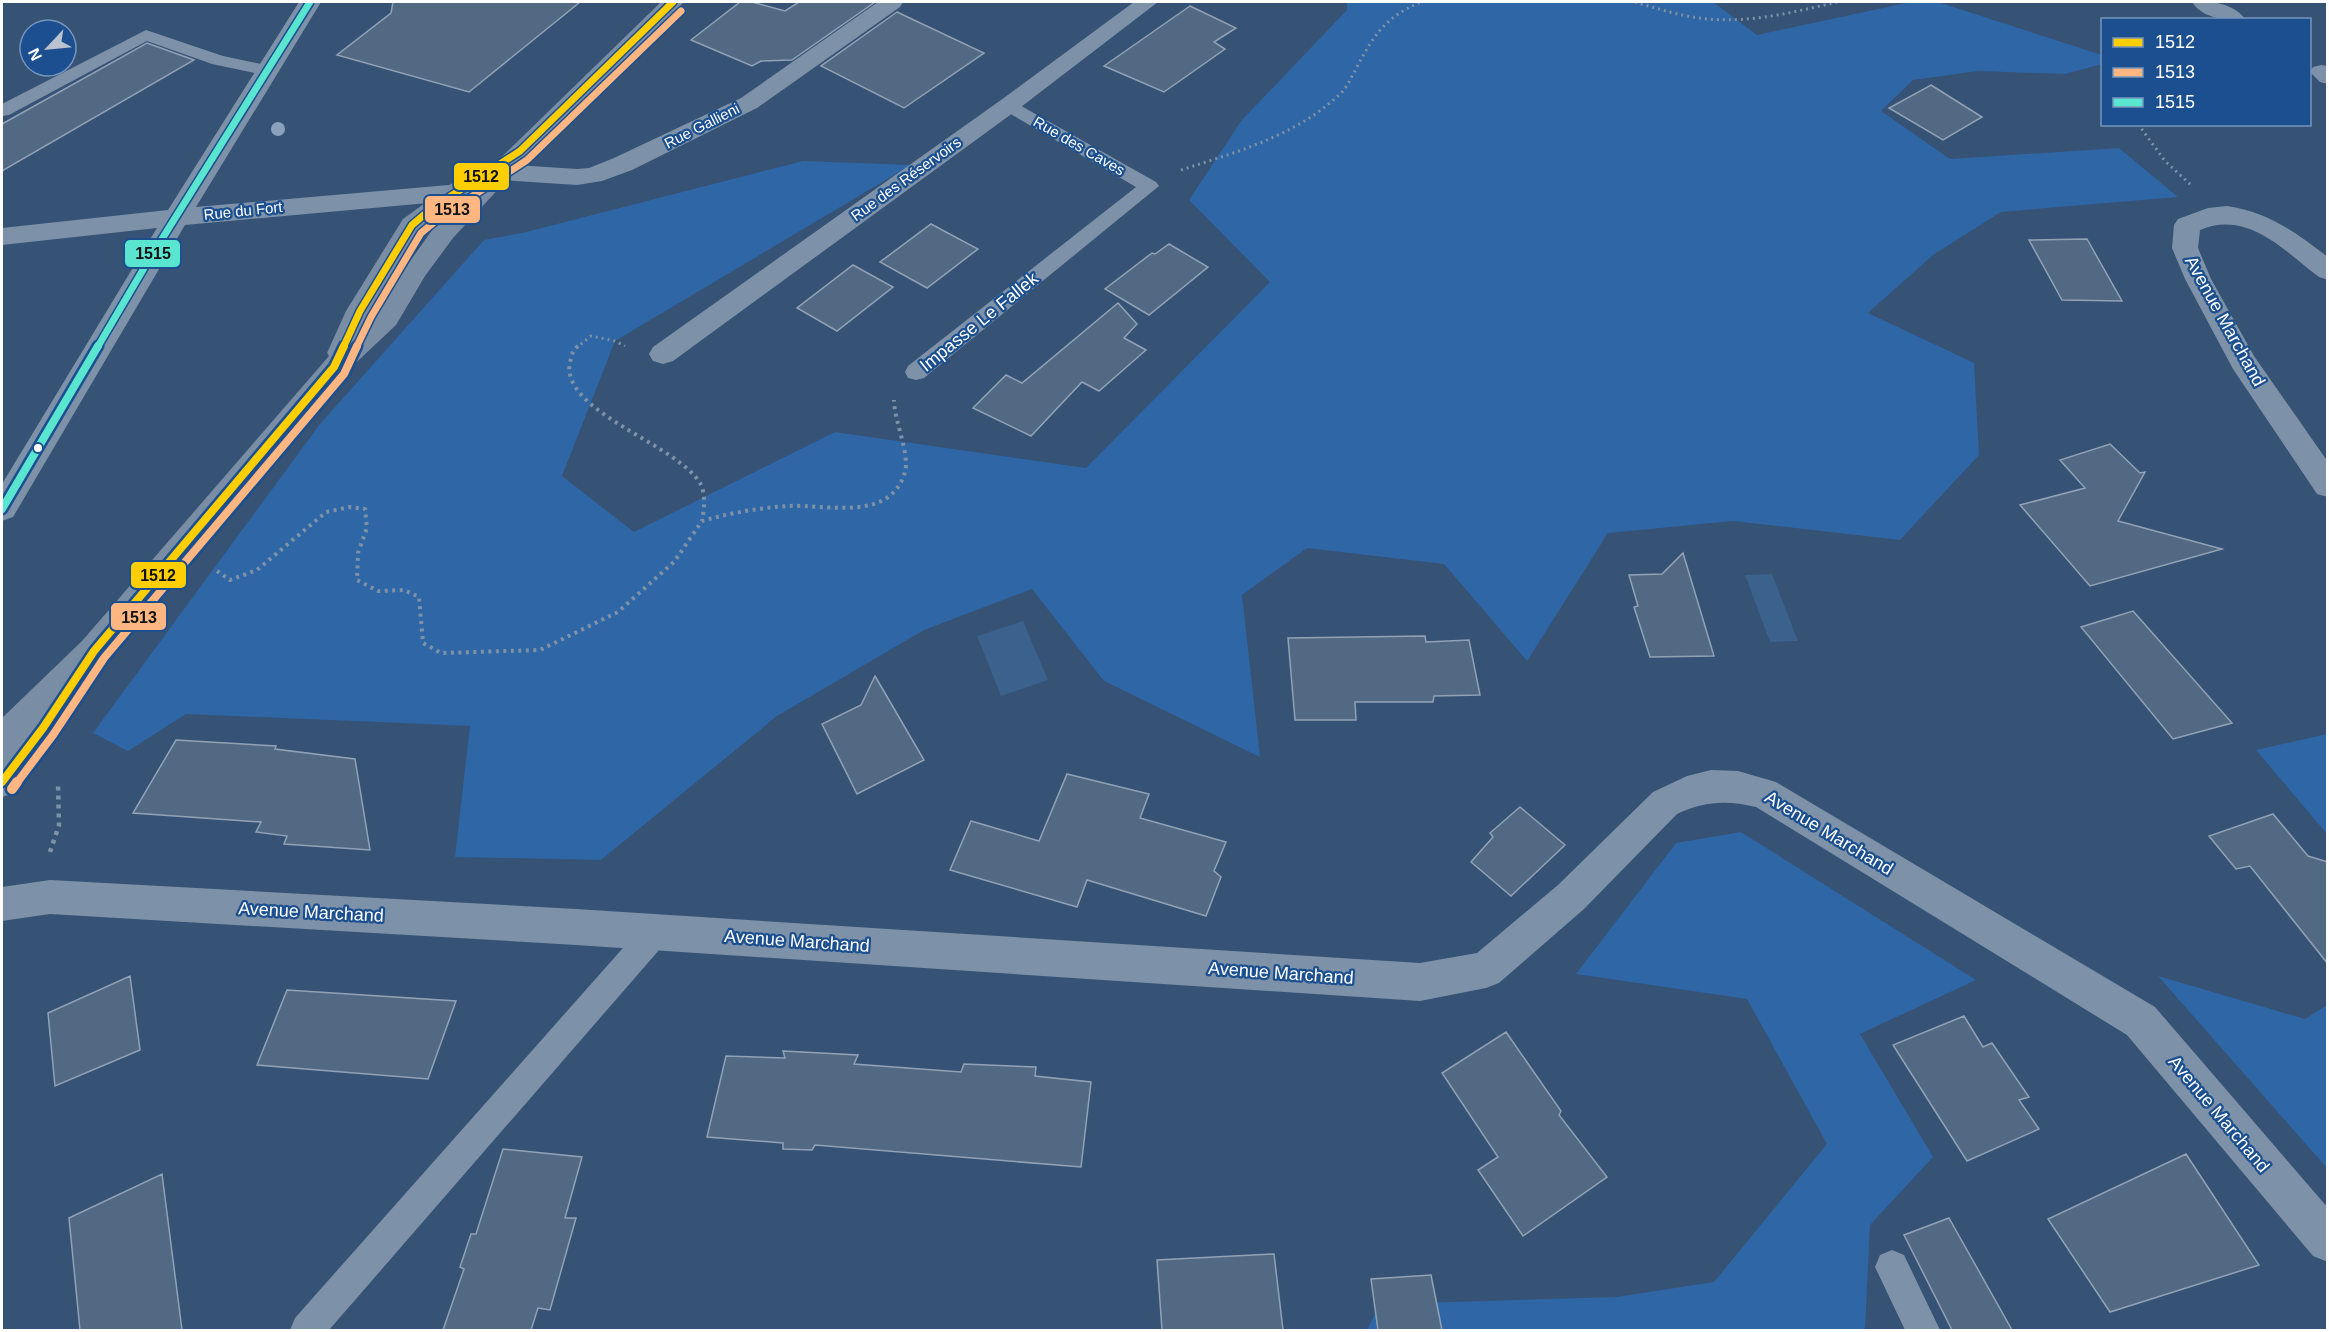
<svg xmlns="http://www.w3.org/2000/svg" width="2329" height="1332" font-family="Arial,sans-serif">
<rect width="100%" height="100%" fill="#365274"/>
<path fill="#2f66a5" d="M1347 2H1713L1757 35 1911 2H1938L2102 55V64L2065 74 1978 71 1913 80 1881 111 1950 159 2119 148 2178 197 2001 212 1933 255 1868 313 1974 363 1979 455 1900 540 1733 521 1608 533 1527 661 1444 564 1307 548 1242 595 1260 757 1104 681 1032 589 924 630 777 716 601 860 455 857 470 726 186 714 128 751 93 733 320 424 484 240 522 233 803 161 911 165 615 341 562 476 634 532 835 432 1086 468 1270 282 1189 200 1241 121 1347 10Z
M2327 734H2328L2327 834 2256 750Z
M1741 832 1976 980 1860 1034 1933 1157 1870 1225 1865 1330H1367L1380 1304 1616 1297 1714 1282 1827 1144 1747 999 1576 974 1676 843Z
M2158 976 2305 1019 2327 1005V1168Z"/>
<path fill="#3b618d" d="M1772 574 1798 641 1770 642 1745 575Z
M1023 621 1048 680 1001 696 977 636Z"/>
<path fill="#526984" stroke="#92a2b6" stroke-width="1.5" d="M393 2H580L469 92 337 55 391 13Z
M740 2H752L785 11 799 2H875L792 60 761 61 752 66 691 40Z
M1190 6 1236 28 1214 42 1225 49 1164 92 1104 66Z
M897 12 984 53 904 108 821 66Z
M147 43 194 60 2 171V124Z
M1931 85 1982 117 1943 140 1889 108Z
M931 224 978 249 927 288 880 262Z
M2087 239 2122 301 2062 300 2029 240Z
M1169 244 1208 267 1149 315 1105 289 1152 253 1155 254Z
M853 265 893 287 837 331 797 308Z
M1118 303 1137 324 1124 338 1146 350 1099 391 1082 382 1031 436 973 408 1006 375 1022 383Z
M2110 444 2140 473 2145 472 2118 521 2222 549 2090 586 2020 505 2085 488 2060 460Z
M1683 553 1714 656 1650 657 1634 607 1638 606 1629 575 1662 574Z
M2133 611 2232 723 2173 739 2081 627Z
M1425 636 1426 642 1469 640 1480 695 1434 696 1433 702H1355L1356 720H1295L1288 638Z
M875 676 924 760 857 794 822 724 861 705Z
M176 740 276 746 275 749 355 759 370 850 284 844 287 836 256 832 261 822 133 813Z
M1067 774 1149 794 1140 818 1226 842 1214 871 1221 877 1206 916 1087 880 1077 907 950 870 971 821 1039 841Z
M1520 807 1565 845 1511 896 1471 862 1493 837 1490 833Z
M2273 814 2308 856 2328 862V964L2250 866 2236 869 2209 836Z
M130 976 140 1050 55 1086 48 1013Z
M287 990 456 1001 428 1079 257 1065Z
M1964 1016 1983 1047 1992 1043 2029 1097 2019 1100 2039 1129 1967 1161 1893 1045Z
M1506 1032 1561 1111 1559 1115 1607 1177 1523 1236 1478 1170 1498 1157 1442 1073Z
M783 1051 858 1055 854 1064 961 1072 964 1064 1036 1067 1035 1076 1091 1082 1081 1167 815 1145 812 1150 783 1149V1143L707 1137 726 1056 785 1058Z
M503 1149 582 1157 565 1218H576L550 1310 538 1308 531 1330H443L464 1269 460 1267 471 1234H476Z
M2186 1154 2259 1265 2110 1312 2048 1219Z
M162 1174 182 1330H80L69 1218Z
M1949 1218 2012 1330H1952L1904 1235Z
M1274 1254 1283 1330H1162L1157 1260Z
M1431 1275 1442 1330H1378L1371 1279Z"/>
<g fill="none" stroke-linecap="round" stroke-linejoin="round">
<path stroke="#7d92a8" stroke-width="3" stroke-dasharray="2 4" stroke-linecap="butt" d="M1635 2C1659 9 1683 17 1708 19 1751 23 1795 12 1837 2
M2138 124 2165 161 2191 185
M1181 170C1237 152 1298 135 1341 93 1348 86 1351 77 1356 69 1373 36 1385 17 1421 2
M576 348 591 336 615 341 625 346"/>
<path stroke="#7d92a8" stroke-width="4" stroke-dasharray="3 4.5" stroke-linecap="butt" d="M578 346C572 351 572 355 570 362 559 412 681 445 701 485 706 496 704 510 702 521
M217 571 230 580 257 570 326 512 350 507 365 509 367 528 358 553 357 580 378 591 404 590 419 597 423 643 441 653 540 650 618 612 674 562 702 521C730 513 758 508 788 506 826 504 890 523 905 472 910 454 894 420 894 400"/>
<path stroke="#7d92a8" stroke-width="4.5" stroke-dasharray="4 5" stroke-linecap="butt" d="M50 852 59 825 58 783"/>
<path fill="#7d92a8" fill-rule="evenodd" d="M146 30 223 56 275 67 278 71 275 75 269 76 212 64 147 41 9 115 2 116V104Z
M1009 99 1156 182 1159 186 924 378 916 380 908 378 905 372 908 366 1136 187 1002 109 1000 105 1002 101Z
M656 918 666 922 670 932 666 942 329 1330H290L295 1318 646 922Z
M1892 1250 1904 1255 1940 1330H1905L1875 1267 1880 1255Z"/>
<path fill="#7d92a8" fill-rule="evenodd" d="M299 2H321L196 207 483 182 492 184 496 190 492 196 483 198 185 225 13 517 2 521V484L157 228 2 245V228L168 210Z
M878 2H903L900 7 757 108 632 170 602 181 577 185 486 179 477 177 474 171 477 165 486 163 577 169 589 168 614 158 741 98Z
M1134 2H1158L1017 110 673 361 663 364 653 361 649 354 653 347 1001 100Z
M2192 2C2210 0 2234 3 2246 20 2227 20 2204 20 2192 2Z
M2321 65 2328 66V84L2320 82 2310 72 2313 67Z
M2227 206C2268 212 2295 232 2328 257V280L2319 277C2283 250 2248 210 2200 230L2198 248 2211 279 2254 356 2328 462V497L2317 494 2233 369 2185 279 2172 248 2174 225 2178 219 2208 208Z
M1711 770 1738 771 1776 782 2155 1007 2328 1208V1262L2313 1256 2127 1035 1756 807C1727 800 1704 801 1677 814L1584 909 1499 983 1486 988 1420 1001 576 945 50 914 2 921V887L50 880 576 909 1420 963 1477 953 1558 885 1653 792 1687 776Z"/>
<path fill="#798da4" fill-rule="evenodd" d="M661 2H684L529 156 453 238 425 276 396 325 344 374 106 661 72 693 77 703 72 713 14 793 2 797V718L82 641 329 356 327 353 346 311 403 219 466 173 475 171 484 174ZM456 204 435 226 371 316 422 231Z"/>
<g stroke="#1b4f8f" stroke-width="10">
<path id="bus-1-far1" d="M343 348 360 311 412 225 431 209 520 151 673 2"/>
</g>
<g stroke="#1b4f8f" stroke-width="13">
<path id="bus-1" d="M2 782 43 728 94 651 334 367 344 346"/>
</g>
<g stroke="#1b4f8f" stroke-width="10">
<path id="bus-2-far2" d="M356 348 371 317 421 233 438 219 527 160 681 11"/>
</g>
<g stroke="#1b4f8f" stroke-width="13">
<path id="bus-2-far1" d="M16 784 53 735 104 658 344 374 357 346"/>
</g>
<g stroke="#1b4f8f" stroke-width="15">
<path id="bus-2" d="M12 789 17 782"/>
</g>
<g stroke="#1b4f8f" stroke-width="10">
<path id="bus-3-far1" d="M97 348 147 263 310 2"/>
</g>
<g stroke="#1b4f8f" stroke-width="13">
<path id="bus-3" d="M2 509 98 346"/>
</g>
<use href="#bus-1-far1" stroke="#ffce00" stroke-width="7"/>
<use href="#bus-1" stroke="#ffce00" stroke-width="8"/>
<use href="#bus-2-far2" stroke="#ffb680" stroke-width="7"/>
<use href="#bus-2-far1" stroke="#ffb680" stroke-width="8"/>
<use href="#bus-2" stroke="#ffb680" stroke-width="10"/>
<use href="#bus-3-far1" stroke="#5ae5d0" stroke-width="7"/>
<use href="#bus-3" stroke="#5ae5d0" stroke-width="8"/>
</g>
<circle fill="#8aa2be" cx="278" cy="129" r="7"/>
<circle fill="#fff" stroke="#1b4f8f" stroke-width="2" cx="38" cy="448" r="5"/>
<g text-anchor="middle" stroke-width="4.5" stroke-linejoin="round" paint-order="stroke">
<g font-size="15" fill="#fff" stroke="#1b4f8f">
<text transform="translate(702 126) rotate(-27)" y="5">Rue Gallieni</text>
<text transform="translate(1079 146) rotate(30)" y="5">Rue des Caves</text>
<text transform="translate(906 179) rotate(-36)" y="5">Rue des Réservoirs</text>
<text transform="translate(243 211) rotate(-6)" y="5">Rue du Fort</text>
</g>
<g font-size="18" fill="#fff" stroke="#1b4f8f">
<text transform="translate(2225 321) rotate(61)" y="6">Avenue Marchand</text>
<text transform="translate(979 322) rotate(-39)" y="6">Impasse Le Fallek</text>
<text transform="translate(1829 833) rotate(31)" y="6">Avenue Marchand</text>
<text transform="translate(311 912) rotate(3)" y="6">Avenue Marchand</text>
<text transform="translate(797 941) rotate(4)" y="6">Avenue Marchand</text>
<text transform="translate(1281 973) rotate(4)" y="6">Avenue Marchand</text>
<text transform="translate(2219 1114) rotate(50)" y="6">Avenue Marchand</text>
</g>
</g>
<g stroke="#1b4f8f" stroke-width="2">
<rect x="453" y="162" width="57" height="29" rx="6" fill="#ffce00"/>
<rect x="424" y="195" width="57" height="29" rx="6" fill="#ffb680"/>
<rect x="124" y="239" width="57" height="29" rx="6" fill="#5ae5d0"/>
<rect x="130" y="561" width="57" height="28" rx="6" fill="#ffce00"/>
<rect x="110" y="602" width="57" height="29" rx="6" fill="#ffb680"/>
</g>
<g font-size="16" text-anchor="middle" font-weight="bold" fill="#111">
<text x="481" y="182">1512</text>
<text x="452" y="215">1513</text>
<text x="153" y="259">1515</text>
<text x="158" y="581">1512</text>
<text x="139" y="623">1513</text>
</g>
<rect width="2329" height="1332" fill="none" stroke="#ffffff" stroke-width="6"/>
<rect x="2101" y="18" width="210" height="108" fill="#1b4f8f" stroke="#7695bc" stroke-width="1.5"/>
<rect x="2113" y="38" width="30" height="9" fill="#ffce00" stroke="#7695bc" stroke-width="1.5"/>
<text x="2155" y="48" font-size="18" fill="#ffffff">1512</text>
<rect x="2113" y="68" width="30" height="9" fill="#ffb680" stroke="#7695bc" stroke-width="1.5"/>
<text x="2155" y="78" font-size="18" fill="#ffffff">1513</text>
<rect x="2113" y="98" width="30" height="9" fill="#5ae5d0" stroke="#7695bc" stroke-width="1.5"/>
<text x="2155" y="108" font-size="18" fill="#ffffff">1515</text>
<g transform="translate(48 48) rotate(244)"><circle r="28" fill="#1b4f8f" stroke="#7695bc" stroke-width="1.5"/>
<path d="M0-4.5L10 22L0 15L-10 22Z" fill="#b9c2ce"/>
<text y="-9" font-size="16" font-weight="bold" text-anchor="middle" fill="#ffffff">N</text>
</g>
</svg>
